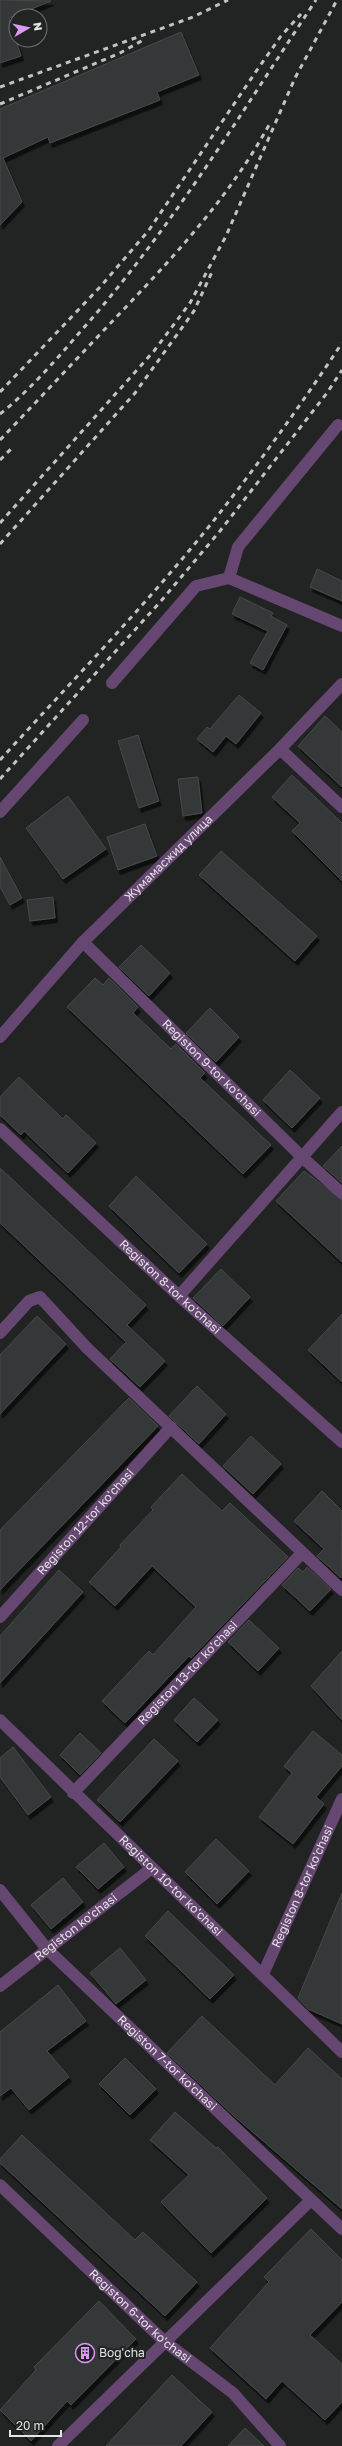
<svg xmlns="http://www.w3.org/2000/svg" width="342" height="2446" font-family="'Golos Text',sans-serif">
<defs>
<filter id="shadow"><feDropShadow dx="2.5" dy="4.5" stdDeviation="0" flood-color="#0009"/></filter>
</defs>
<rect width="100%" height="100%" fill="#212423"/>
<path fill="#343837" stroke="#474a49" filter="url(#shadow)" d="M0 0 51 1 9 18 21 56 0 63Z
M181 32 199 75 157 92 160 100 50 143 48 137 3 158 22 202 0 225V109Z
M317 569 342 581V601L310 587Z
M240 597 273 613 271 616 287 625 263 670 250 663 268 631 232 614Z
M239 695 261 713 236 744 226 736 213 752 197 739 207 727 210 729Z
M325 716 342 732V787L298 746Z
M138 735 159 801 139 808 118 741Z
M292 775 342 823V881L292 831 300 823 272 797Z
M198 777 202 813 183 816 178 779Z
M68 796 106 849 63 879 26 828Z
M145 824 157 856 118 870 107 837Z
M221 851 317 936 295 961 199 875Z
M0 857 22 898 10 905 0 887Z
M53 897 55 918 30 921 27 900Z
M141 945 170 973 149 996 119 967Z
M95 978 103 985 109 978 138 1007 133 1013 171 1049 176 1044 205 1073 200 1078 271 1145 243 1174 67 1007Z
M210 1008 239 1037 216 1062 186 1033Z
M290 1070 320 1098 292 1128 263 1100Z
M19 1077 63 1119 66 1115 96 1143 68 1173 24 1131 21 1135 0 1115V1097Z
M342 1146V1183L323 1166Z
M0 1168 146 1305 127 1325 165 1361 140 1387 110 1359 126 1342 0 1223Z
M304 1171 342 1200V1262L276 1201Z
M136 1176 207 1244 179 1273 109 1206Z
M221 1269 250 1297 223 1326 193 1298Z
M342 1314V1382L308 1350Z
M37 1316 66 1344 0 1414V1355Z
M197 1386 226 1414 199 1444 169 1416Z
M129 1398 158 1426 0 1590V1530Z
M251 1436 281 1464 253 1494 223 1466Z
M182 1474 222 1511 230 1503 288 1557 191 1658 189 1656 125 1723 102 1701 149 1651 153 1655 196 1607 152 1566 115 1606 89 1582 121 1547 120 1545 153 1510 151 1507Z
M322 1491 342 1511 341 1578 317 1556 324 1549 294 1521Z
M307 1567 331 1589 310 1611 282 1585 298 1568 303 1572Z
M59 1570 83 1592 0 1683V1636Z
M249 1620 279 1648 258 1671 228 1642Z
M342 1651V1720L311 1686Z
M194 1698 218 1720 197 1742 174 1720Z
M313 1731 342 1755V1766L316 1797 324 1804 293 1844 259 1817 292 1773 284 1766Z
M80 1733 101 1753 80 1775 60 1755Z
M154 1739 178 1761 120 1822 97 1800Z
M13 1747 51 1797 28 1815 0 1777V1758Z
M216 1839 249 1871 217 1904 185 1872Z
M104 1843 124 1867 98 1889 76 1867Z
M63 1878 83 1902 51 1929 31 1905Z
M342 1893V2024L308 2009 298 1998Z
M168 1911 234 1975 210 1999 145 1936Z
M120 1948 146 1980 116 2004 90 1973Z
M58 1985 86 2021 47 2051 69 2077 29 2110 11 2088 0 2096V2032Z
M202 2016 275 2085 308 2048 342 2079V2209L234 2116 167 2053Z
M125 2058 156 2089 130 2115 99 2084Z
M175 2112 216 2148 218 2147 267 2198 211 2253 161 2202 189 2175 150 2140Z
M22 2135 135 2240 143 2232 197 2282 165 2316 0 2163V2159Z
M311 2229 342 2260V2302L310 2335 342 2364V2402L325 2420 282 2381 266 2399 210 2348 269 2282 264 2277Z
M99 2301 136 2339 71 2405 67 2401 31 2441 0 2410 36 2370 34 2367Z
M172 2375 212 2412 181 2446H106Z
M245 2428 264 2446H228Z"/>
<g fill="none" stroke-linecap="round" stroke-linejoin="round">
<g stroke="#664771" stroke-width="12">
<path d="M229 578 238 547 338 425"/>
<path d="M112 683 196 586 229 578 342 626"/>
<path d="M280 749 342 807"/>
<path d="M0 812 83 720"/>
<path id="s1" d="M83 942 303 1158 342 1193"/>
<path id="s2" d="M0 1037 83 942 280 749 342 684"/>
<path id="s3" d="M0 1129 179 1296 342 1442"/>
<path d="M179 1296 342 1112"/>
<path d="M0 1333 29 1301 40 1297 87 1348 342 1590"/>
<path id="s4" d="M0 1617 171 1427"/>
<path id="s5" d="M0 1720 342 2052"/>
<path id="s6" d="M73 1793 302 1553"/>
<path id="s7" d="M0 1890 47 1949 342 2229"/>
<path id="s8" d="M263 1974 342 1799"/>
<path id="s9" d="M0 1986 152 1868"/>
<path id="s10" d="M0 2185 164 2341 233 2393 280 2446"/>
<path d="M58 2446 310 2201"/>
</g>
<path stroke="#c2c4c3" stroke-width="3" stroke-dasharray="5 5" stroke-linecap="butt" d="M0 87 193 17 228 0
M0 104 120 53 145 39
M0 392 101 286 149 230 257 70 281 36 301 14
M0 414C30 390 55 361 80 332 170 231 241 113 316 0
M0 440C42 396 83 352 125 308 179 251 231 194 269 125
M0 460 14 446
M0 523 154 351 190 303 226 236 295 78 337 0
M0 544 135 393 194 311 212 272
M0 760C71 682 145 606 211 524 257 466 301 405 342 343
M0 779 161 601 220 531 327 393 342 370"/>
</g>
<defs>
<g id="building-ring" transform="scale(1)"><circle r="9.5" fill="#212423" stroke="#dc99f4" stroke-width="1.5"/><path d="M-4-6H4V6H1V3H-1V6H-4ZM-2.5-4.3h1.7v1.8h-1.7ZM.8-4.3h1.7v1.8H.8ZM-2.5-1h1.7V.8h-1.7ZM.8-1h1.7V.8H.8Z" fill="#dc99f4"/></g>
</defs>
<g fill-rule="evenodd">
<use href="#building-ring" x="85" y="2353"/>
</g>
<g text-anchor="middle" stroke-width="4" stroke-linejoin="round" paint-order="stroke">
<g font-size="12" fill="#e4e6e5" stroke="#212423">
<text dy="4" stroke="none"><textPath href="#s2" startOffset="246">Жумамасжид улица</textPath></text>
<text dy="4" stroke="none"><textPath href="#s1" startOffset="180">Registon 9-tor ko'chasi</textPath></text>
<text dy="4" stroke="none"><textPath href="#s3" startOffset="232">Registon 8-tor ko'chasi</textPath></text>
<text dy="4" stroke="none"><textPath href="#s4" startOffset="128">Registon 12-tor ko'chasi</textPath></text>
<text dy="4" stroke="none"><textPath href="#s6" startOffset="166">Registon 13-tor ko'chasi</textPath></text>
<text dy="4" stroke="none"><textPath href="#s5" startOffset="238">Registon 10-tor ko'chasi</textPath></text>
<text dy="4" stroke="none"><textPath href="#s8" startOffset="96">Registon 8-tor ko'chasi</textPath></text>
<text dy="4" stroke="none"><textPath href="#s9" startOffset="96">Registon ko'chasi</textPath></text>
<text dy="4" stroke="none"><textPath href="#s7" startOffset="241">Registon 7-tor ko'chasi</textPath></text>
<text dy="4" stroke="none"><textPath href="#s10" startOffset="192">Registon 6-tor ko'chasi</textPath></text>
</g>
<g font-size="12" fill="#e4e6e5" stroke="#212423" text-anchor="start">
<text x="99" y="2357">Bog'cha</text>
</g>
</g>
<g transform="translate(28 28) rotate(81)"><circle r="19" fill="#212423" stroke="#6f7271"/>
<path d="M0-3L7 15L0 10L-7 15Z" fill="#dc99f4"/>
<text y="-6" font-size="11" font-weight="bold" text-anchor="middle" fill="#e4e6e5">N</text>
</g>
<path d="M10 2430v6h51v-6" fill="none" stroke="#e4e6e5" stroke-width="2"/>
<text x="16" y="2430" font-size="12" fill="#e4e6e5" stroke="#212423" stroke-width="3" paint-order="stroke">20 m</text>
</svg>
